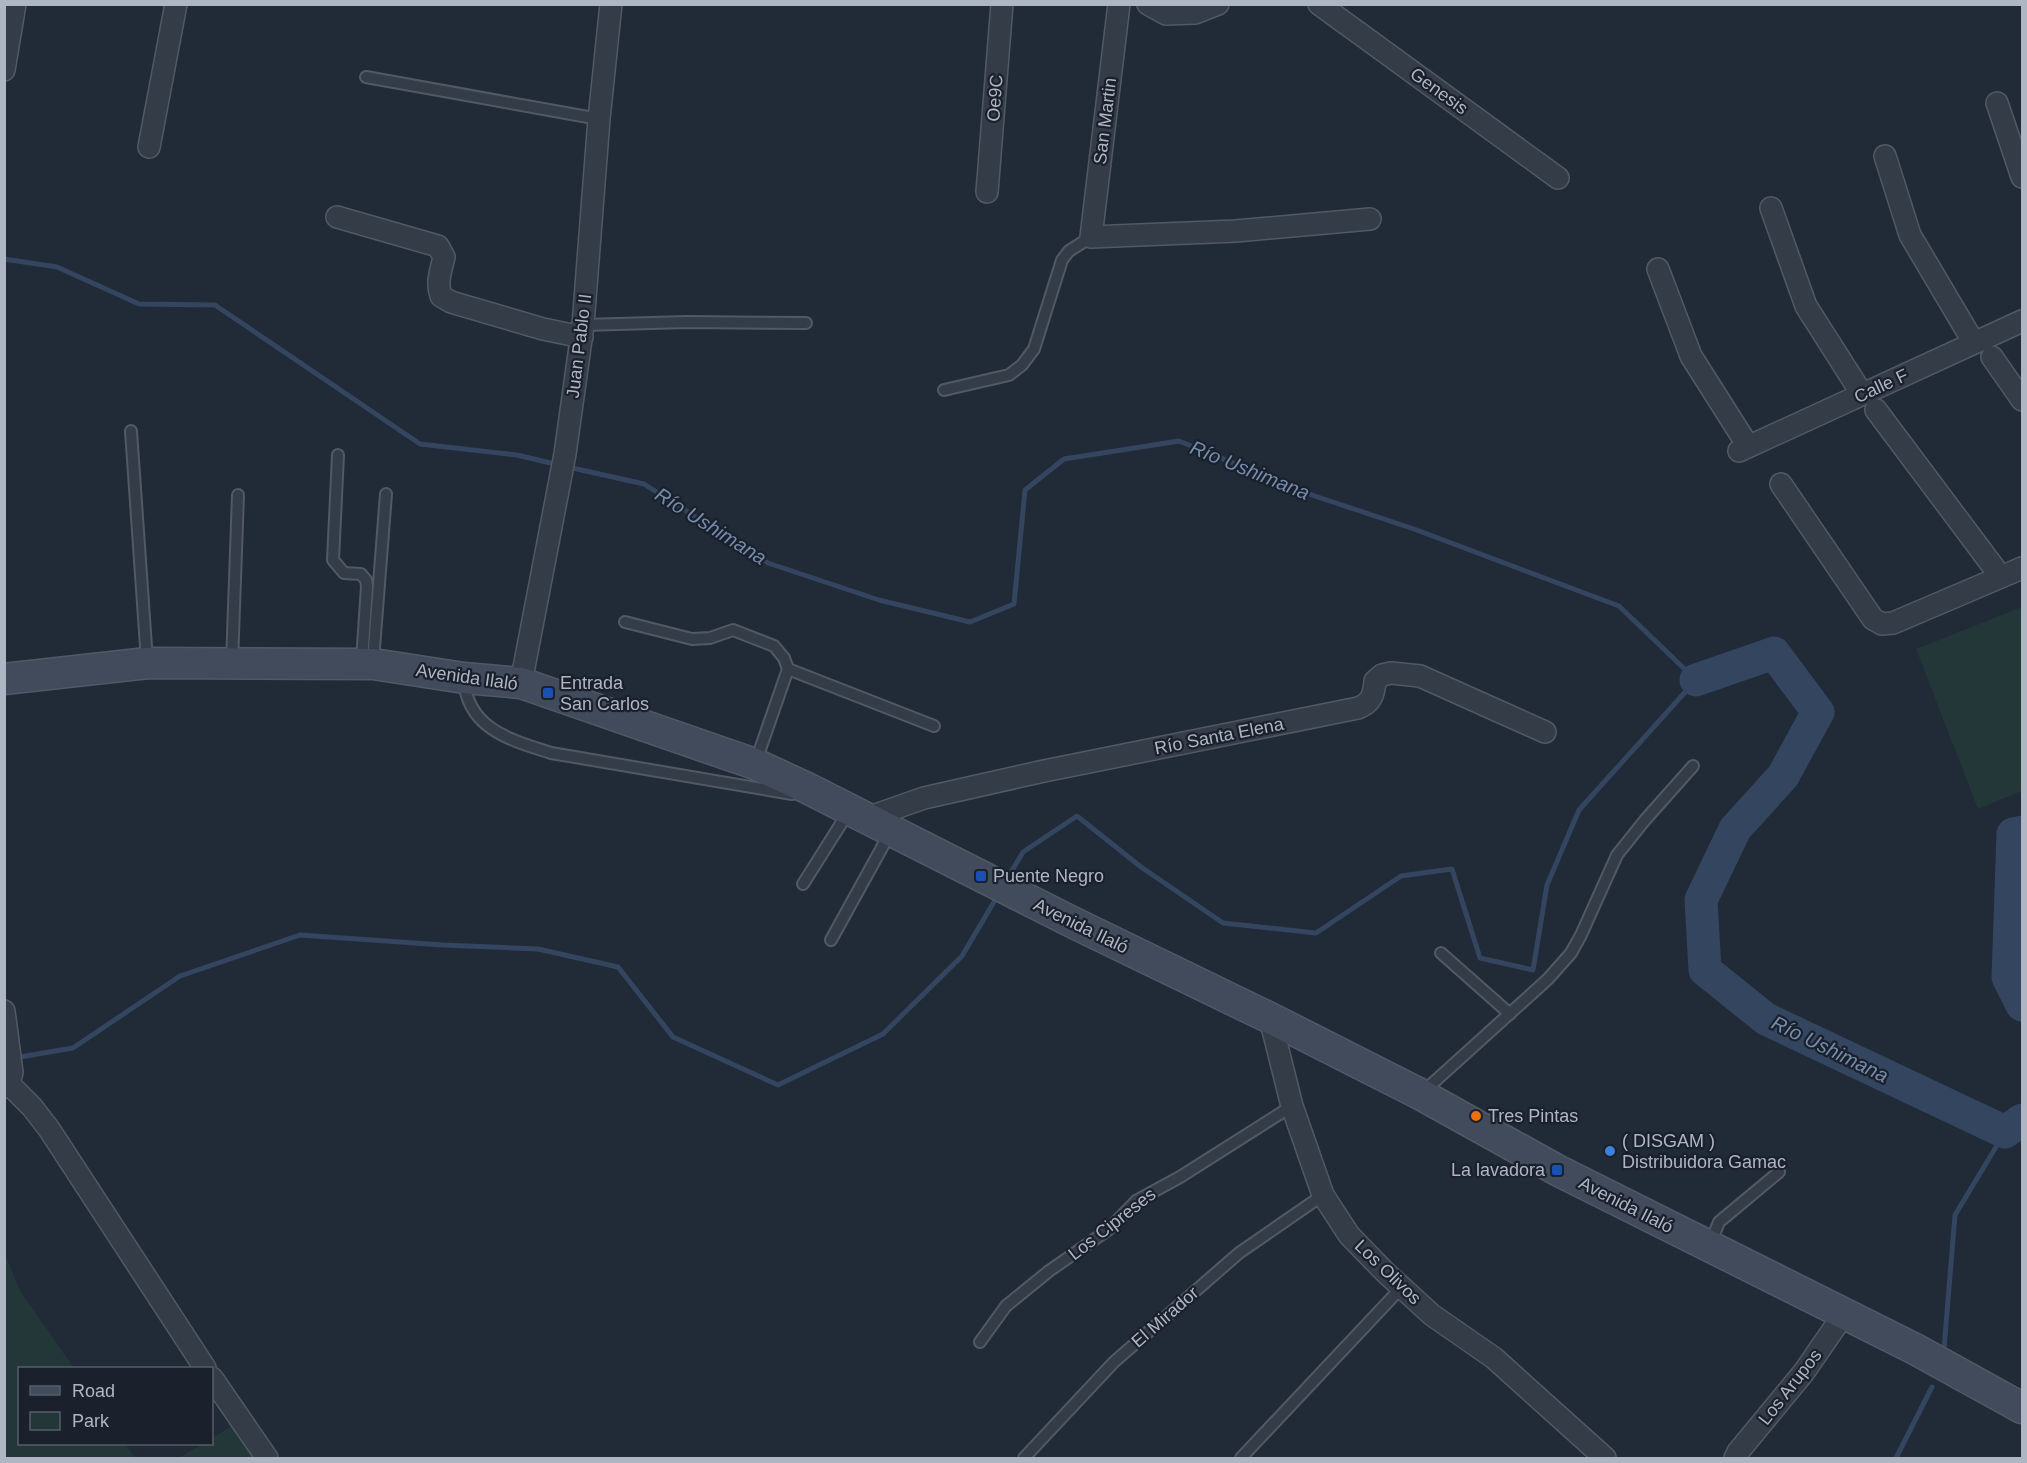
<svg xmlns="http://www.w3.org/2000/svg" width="2027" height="1463" font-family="Arial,sans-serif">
<rect width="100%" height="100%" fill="#212a37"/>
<path fill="#233739" d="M2022 607V791L1978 809 1916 649Z
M5 1254 20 1291 74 1368H20V1444H125L136 1458H5Z
M232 1426 258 1458H178L203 1444H212V1438Z"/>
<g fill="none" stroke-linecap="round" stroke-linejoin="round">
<path stroke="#34455f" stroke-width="5" d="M4 259 57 267 139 304 215 305 420 444 517 455 559 465
M568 467 644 484 768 563 879 600 970 622 1014 604 1025 490 1064 459 1179 441 1312 495 1414 529 1619 606 1696 680 1579 810 1547 885 1533 970 1480 958 1452 869 1401 876 1316 933 1223 923 1141 867 1077 816 1023 852 1007 879
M14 1058 73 1048 180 976 300 935 443 945 538 949 618 967 673 1037 778 1085 883 1034 962 956 998 895
M1944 1349 1955 1215 2005 1132
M1896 1458 1932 1387"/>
<path stroke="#34455f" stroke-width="33" d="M1696 680 1774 653 1818 712 1783 776 1735 829 1701 900 1705 970 1766 1019 2005 1132 2022 1120
M2022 832 2013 834 2008 977 2022 1005"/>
<g stroke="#515965" stroke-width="14">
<path id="lane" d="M366 77 599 119
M583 325 687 322 806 323
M944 390 1009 375 1022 365 1034 349 1062 260 1069 251 1091 237
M131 431 147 661
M338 455 333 560 344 573 361 574 366 580 367 586 362 661
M625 622 692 639 710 638 733 630 774 646 784 658 788 669 755 764
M373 661 386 494
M232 663 238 495
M788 669 934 726
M464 679C467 729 511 740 551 753L792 794
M803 884 849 811
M831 940 890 833
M1441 953 1510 1014
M1423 1092 1548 979 1571 953 1581 935 1617 855 1645 820 1693 766
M1710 1244 1719 1222 1779 1172
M980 1342 1006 1306 1049 1271 1108 1230 1136 1201 1180 1177 1292 1106
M1024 1458 1114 1362 1239 1253 1323 1195
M1241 1458 1402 1287"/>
</g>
<g stroke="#515965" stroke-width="24">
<path id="street" d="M1119 4 1091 237 1236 231 1370 219
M1148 4 1166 14 1195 13 1218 4
M1319 4 1558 178
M4 70 15 4
M1997 103 2022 177
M149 147 176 4
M1885 156 1910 235 1974 343
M987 192 1002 4
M1771 208 1806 306 1862 394
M337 217 438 246 444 257C441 271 436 282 441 296L451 302 543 329 582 337
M1658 269 1691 356 1748 446
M1992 357 2022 400
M1876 410 2001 577
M1739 451 2022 321
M1781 484 1873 619 1882 624 1893 623 2022 568
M521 683 565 454 583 325 599 119 611 4
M867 818 924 798 1044 771 1358 708C1371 703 1374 695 1375 681L1382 675 1391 673 1420 676 1545 732
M4 1011 12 1072 9 1084 4 1087
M1270 1018 1292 1106 1323 1195 1349 1235 1386 1273 1432 1315 1494 1358 1605 1458
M9 1084 32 1107 49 1129 205 1368
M212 1378 267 1458
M1735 1458 1738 1452 1804 1372 1844 1314"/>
</g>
<g stroke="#515965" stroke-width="33">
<path id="secondary" d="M4 679 148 663 373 664 464 678 521 683 755 764 807 788 1072 922 1270 1018 1420 1094 1557 1170 1915 1349 2022 1408"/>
</g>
<use href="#lane" stroke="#343c48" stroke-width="10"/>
<use href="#street" stroke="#343c48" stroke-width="21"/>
<use href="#secondary" stroke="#424b5b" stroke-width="30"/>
</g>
<g fill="#1a4fb4" stroke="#1a212c" stroke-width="2">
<rect x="542" y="687" width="12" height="12" rx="3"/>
<rect x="975" y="870" width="12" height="12" rx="3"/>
<rect x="1551" y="1164" width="12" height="12" rx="3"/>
</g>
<circle fill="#e8710a" stroke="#1a212c" stroke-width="2" cx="1476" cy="1116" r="6"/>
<circle fill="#3f7fe0" stroke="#1a212c" stroke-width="2" cx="1610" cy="1151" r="6"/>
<g text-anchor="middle" stroke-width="4.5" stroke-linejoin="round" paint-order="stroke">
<g font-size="18" fill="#aeb6c4" stroke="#1a212c">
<text transform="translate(1439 91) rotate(36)" y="6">Genesis</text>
<text transform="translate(995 98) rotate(-86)" y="6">Oe9C</text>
<text transform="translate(1105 121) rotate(-83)" y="6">San Martin</text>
<text transform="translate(579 346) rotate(-83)" y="6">Juan Pablo II</text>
<text transform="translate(1881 386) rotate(-25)" y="6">Calle F</text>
<text transform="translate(467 677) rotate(8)" y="6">Avenida Ilaló</text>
<text transform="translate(1219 736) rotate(-11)" y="6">Río Santa Elena</text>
<text transform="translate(1081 926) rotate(26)" y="6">Avenida Ilaló</text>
<text transform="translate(1626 1205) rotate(27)" y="6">Avenida Ilaló</text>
<text transform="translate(1112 1224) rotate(-38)" y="6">Los Cipreses</text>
<text transform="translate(1388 1272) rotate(44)" y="6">Los Olivos</text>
<text transform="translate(1165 1317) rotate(-41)" y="6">El Mirador</text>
<text transform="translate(1790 1387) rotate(-52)" y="6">Los Arupos</text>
</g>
<g font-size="18" fill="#aeb6c4" stroke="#1a212c" text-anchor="start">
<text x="560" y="689">Entrada<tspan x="560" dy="21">San Carlos</tspan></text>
<text x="993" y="882">Puente Negro</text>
<text x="1488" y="1122">Tres Pintas</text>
<text x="1622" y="1147">( DISGAM )<tspan x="1622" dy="21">Distribuidora Gamac</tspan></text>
<text x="1545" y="1176" text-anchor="end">La lavadora</text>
</g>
<g font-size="20" font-style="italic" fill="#768cad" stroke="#1a212c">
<text transform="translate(1250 470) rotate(22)" y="7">Río Ushimana</text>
<text transform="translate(711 526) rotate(32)" y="7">Río Ushimana</text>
<text transform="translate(1830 1049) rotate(26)" y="7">Río Ushimana</text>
</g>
</g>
<rect width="2027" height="1463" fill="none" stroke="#aeb6c4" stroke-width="12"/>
<rect x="18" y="1367" width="195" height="78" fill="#1a212c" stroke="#555d69" stroke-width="1.5"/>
<rect x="30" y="1386" width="30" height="9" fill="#424b5b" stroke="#555d69" stroke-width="1.5"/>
<text x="72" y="1397" font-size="18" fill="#aeb6c4">Road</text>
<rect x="30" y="1412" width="30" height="18" fill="#233739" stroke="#555d69" stroke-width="1.5"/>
<text x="72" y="1427" font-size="18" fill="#aeb6c4">Park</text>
</svg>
